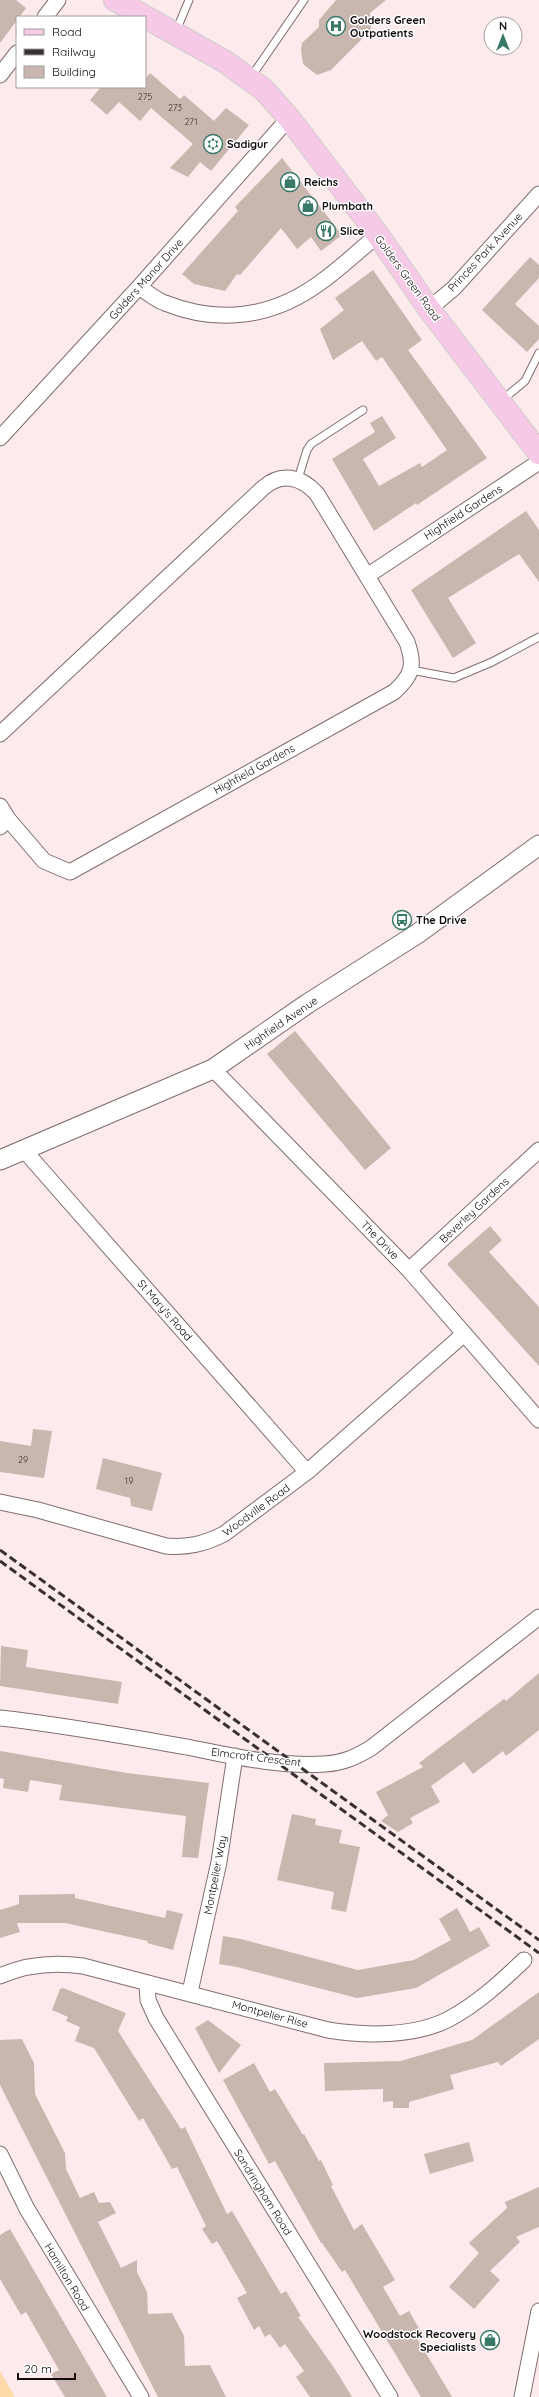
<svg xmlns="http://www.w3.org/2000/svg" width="539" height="2397" font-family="Quicksand,sans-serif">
<rect width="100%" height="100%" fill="#fceaec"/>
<path fill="#fddaa7" d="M0 2371 15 2397H0Z"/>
<path fill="#c9b6ae" d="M0 0H16L26 8 0 43Z
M336 0H386L370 13 371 30 331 70 317 75 303 64 301 51 302 43 319 27V20Z
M150 73 180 99 184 95 214 121 226 108 249 125 211 171 200 162 188 177 170 168 193 144 151 108 140 121 119 102 107 115 90 100 101 87H145V79Z
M282 158 342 235 321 251 311 237 297 249 281 228 240 275 237 274 225 291 194 284 182 274 238 211 235 207Z
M530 257 539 265V278L515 304 539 326V339L527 352 482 310Z
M373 270 422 340 408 350 487 458 417 505 416 503 374 531 332 459 375 432 370 423 382 416 396 438 363 459 379 486 420 463 422 467 447 450 382 357 376 361 362 341 333 360 320 329 344 310 335 298Z
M526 511 539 530V582L519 554 448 598 476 643 453 658 411 590Z
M295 1031 391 1148 365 1170 267 1054Z
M490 1226 502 1240 489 1252 539 1307V1366L447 1264Z
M33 1429 52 1431 44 1478 0 1472V1441L31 1446Z
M103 1458 162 1473 152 1511 131 1506 130 1498 96 1489Z
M1 1646 28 1650 26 1667 122 1682 118 1704 0 1686Z
M539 1673V1730L506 1756 503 1751 473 1774 464 1762 431 1786 440 1802 410 1818 413 1823 398 1832 381 1821 388 1815 376 1792 423 1767 419 1763 504 1699 506 1701Z
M0 1751 127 1773 209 1783 198 1858 182 1857 186 1816 59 1800 62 1785 30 1780 28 1792 3 1788 4 1779 0 1778Z
M292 1814 316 1819 315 1825 342 1830 339 1843 360 1847 346 1912 331 1909 334 1892 277 1880Z
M75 1894V1898L165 1918 167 1910 183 1914 173 1950 147 1943 148 1941 65 1923H17L20 1932 0 1938V1910L19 1904V1895Z
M457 1908 470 1932 479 1927 490 1946 416 1988 357 1998 237 1967 219 1964 223 1936 241 1939 358 1970 414 1960 451 1940 439 1919Z
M63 1988 126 2013 118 2031 181 2129 185 2127 227 2214 232 2211 281 2294 286 2291 301 2316 298 2317 335 2369 352 2397H310L296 2377 304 2371 285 2344 280 2348 270 2334 265 2337 259 2326 254 2330 237 2298 247 2293 217 2241 212 2244 202 2229 206 2226 177 2167 172 2169 143 2118 139 2121 94 2048 75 2041 80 2027 66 2021 68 2017 52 2010 60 1989Z
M539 1992V2039L501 2066 498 2062 450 2075 454 2089 409 2102V2108H393V2101L383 2102V2089L325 2091 324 2063 401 2061 472 2040Z
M208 2020 241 2045 219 2073 195 2028Z
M22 2039 34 2063 35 2094 65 2153 66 2169 80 2198 94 2192 99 2203 110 2202 116 2213 98 2222 121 2268 137 2260V2272L147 2292 148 2314 172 2313 184 2336 185 2366 210 2365 226 2397H158L0 2085V2040Z
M254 2063 270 2092 275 2089 303 2135 304 2134 319 2161 321 2160 333 2185 331 2186 354 2230 362 2224 395 2280 383 2287 400 2316 409 2311 424 2337 418 2340 452 2397H421L345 2270 342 2272 322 2243H321L275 2161 269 2164 223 2080Z
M469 2142 474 2161 430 2174 424 2154Z
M539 2187V2227L516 2237 520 2242 490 2271 500 2280 474 2309 449 2287 479 2253 469 2243 507 2208 505 2202Z
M10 2229 107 2397H65L51 2374 59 2370 26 2312 21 2315 0 2279V2235Z"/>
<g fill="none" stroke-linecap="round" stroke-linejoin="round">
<g stroke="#806d6e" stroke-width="9">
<path id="service" d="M176 31 189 0
M251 77 304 0
M501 401 525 381 539 353
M298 479 307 450 311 444 363 410
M411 670 454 678 492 662 539 637"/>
</g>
<g stroke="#806d6e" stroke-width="17">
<path id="minor" d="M45 17 58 0
M0 75 17 53
M139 287C147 292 156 300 165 303 220 325 274 317 321 282 341 268 359 250 378 235
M429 309 454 288 539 194
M0 438 139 287 289 118
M367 576 539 462
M0 734 263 488C281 472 301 476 317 494L407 642C415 665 413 675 394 692L70 872 44 861 8 819
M0 806 8 819 0 827
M213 1069 409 1270 539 1420
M23 1149 307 1472
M409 1270 539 1150
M0 1502 38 1510 166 1546C187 1548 204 1544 224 1534L307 1472 464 1334
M0 1718C63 1725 124 1736 187 1747 232 1756 279 1767 325 1764 343 1763 356 1757 371 1748L539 1617
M0 1976C27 1964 54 1962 83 1966L328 2030C364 2036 415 2037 449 2019 477 2004 501 1982 524 1960
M147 1984 148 2000 156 2018 390 2397
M190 1992 219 1862 235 1756
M0 2154 27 2209 141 2397
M522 2397 539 2311"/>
</g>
<g stroke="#806d6e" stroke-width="21">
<path id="tertiary" d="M0 1160 213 1069 307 1004 417 934 539 845"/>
</g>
<g stroke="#cfcece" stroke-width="24">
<path id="primary" d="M115 0 224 61 263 89 289 118 378 235 429 309 539 453"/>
</g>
<use href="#service" stroke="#fff" stroke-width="7"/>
<use href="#minor" stroke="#fff" stroke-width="15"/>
<use href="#tertiary" stroke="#fff" stroke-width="19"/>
<use href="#primary" stroke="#f6c9e6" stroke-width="22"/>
<path stroke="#383031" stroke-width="3" stroke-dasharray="8 4" stroke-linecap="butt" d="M0 1550 539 1940
M0 1561 539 1953"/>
</g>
<defs>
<g id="hospital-ring" transform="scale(1)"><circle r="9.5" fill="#fff" stroke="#397967" stroke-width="1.5"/><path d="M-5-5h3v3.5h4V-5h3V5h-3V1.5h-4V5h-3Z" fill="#397967"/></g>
<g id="synagogue-ring" transform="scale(1)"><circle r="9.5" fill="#fff" stroke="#397967" stroke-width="1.5"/><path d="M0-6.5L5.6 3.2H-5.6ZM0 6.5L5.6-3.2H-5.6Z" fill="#397967"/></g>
<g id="shop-ring" transform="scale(1)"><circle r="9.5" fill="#fff" stroke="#397967" stroke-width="1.5"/><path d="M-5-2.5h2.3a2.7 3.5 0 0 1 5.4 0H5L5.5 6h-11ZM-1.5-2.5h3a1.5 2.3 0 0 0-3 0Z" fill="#397967"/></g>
<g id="restaurant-ring" transform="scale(1)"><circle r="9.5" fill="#fff" stroke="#397967" stroke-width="1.5"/><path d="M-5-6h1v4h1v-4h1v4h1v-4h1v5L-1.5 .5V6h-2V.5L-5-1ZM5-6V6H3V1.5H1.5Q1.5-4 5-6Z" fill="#397967"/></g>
<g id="bus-ring" transform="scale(1)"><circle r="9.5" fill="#fff" stroke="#397967" stroke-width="1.5"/><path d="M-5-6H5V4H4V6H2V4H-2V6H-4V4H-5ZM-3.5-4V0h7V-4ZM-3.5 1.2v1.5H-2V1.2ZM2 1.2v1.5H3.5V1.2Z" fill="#397967"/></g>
</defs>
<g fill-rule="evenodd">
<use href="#hospital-ring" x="336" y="26"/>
<use href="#synagogue-ring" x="213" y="144"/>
<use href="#shop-ring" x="290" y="182"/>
<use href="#shop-ring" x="308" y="206"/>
<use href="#restaurant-ring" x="326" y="231"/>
<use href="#bus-ring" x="402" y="920"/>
<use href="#shop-ring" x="490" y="2340"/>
</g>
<g text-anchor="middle" stroke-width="3" stroke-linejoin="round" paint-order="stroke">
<g font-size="9" fill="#3f3534">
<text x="145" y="100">275</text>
<text x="175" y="111">273</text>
<text x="191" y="125">271</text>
<text x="23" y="1463">29</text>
<text x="129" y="1484">19</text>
</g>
<g font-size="11" font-weight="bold" fill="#110a0b" stroke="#fff" text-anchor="start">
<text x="350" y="24">Golders Green<tspan x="350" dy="13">Outpatients</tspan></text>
<text x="227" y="148">Sadigur</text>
<text x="304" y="186">Reichs</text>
<text x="322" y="210">Plumbath</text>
<text x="340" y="235">Slice</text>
<text x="416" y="924">The Drive</text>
<text x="476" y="2338" text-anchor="end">Woodstock Recovery<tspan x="476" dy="13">Specialists</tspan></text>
</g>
<g font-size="11" fill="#110a0b" stroke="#fff">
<text transform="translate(485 252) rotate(-47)" y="4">Princes Park Avenue</text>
<text transform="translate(408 278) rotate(54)" y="4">Golders Green Road</text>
<text transform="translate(146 279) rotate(-48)" y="4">Golders Manor Drive</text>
<text transform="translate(463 512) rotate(-33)" y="4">Highfield Gardens</text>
<text transform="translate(254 769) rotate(-29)" y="4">Highfield Gardens</text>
<text transform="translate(281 1023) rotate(-34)" y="4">Highfield Avenue</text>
<text transform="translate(474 1210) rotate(-43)" y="4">Beverley Gardens</text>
<text transform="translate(380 1240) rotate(46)" y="4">The Drive</text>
<text transform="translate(165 1310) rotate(49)" y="4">St Mary's Road</text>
<text transform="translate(256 1510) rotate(-36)" y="4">Woodville Road</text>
<text transform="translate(256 1757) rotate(7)" y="4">Elmcroft Crescent</text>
<text transform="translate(215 1875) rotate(-79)" y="4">Montpelier Way</text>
<text transform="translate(270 2014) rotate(15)" y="4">Montpelier Rise</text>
<text transform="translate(263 2192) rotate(58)" y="4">Sandringham Road</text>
<text transform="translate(67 2277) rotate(59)" y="4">Hamilton Road</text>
</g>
</g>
<rect x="16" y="16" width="130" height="72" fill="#ffffff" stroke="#a09d9d"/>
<rect x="24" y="29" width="20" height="6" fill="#f6c9e6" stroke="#a09d9d"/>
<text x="52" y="36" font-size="12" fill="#110a0b">Road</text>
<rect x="24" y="49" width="20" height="6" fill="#383031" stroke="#a09d9d"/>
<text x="52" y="56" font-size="12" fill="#110a0b">Railway</text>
<rect x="24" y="66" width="20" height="12" fill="#c9b6ae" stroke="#a09d9d"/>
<text x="52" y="76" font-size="12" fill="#110a0b">Building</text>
<g transform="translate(503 36)"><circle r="19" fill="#ffffff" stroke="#a09d9d"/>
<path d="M0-3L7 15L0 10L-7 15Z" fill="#397967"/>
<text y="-6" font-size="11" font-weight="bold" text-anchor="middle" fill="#110a0b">N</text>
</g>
<path d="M18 2373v6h57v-6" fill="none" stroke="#110a0b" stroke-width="2"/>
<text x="24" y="2373" font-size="12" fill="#110a0b" stroke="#ffffff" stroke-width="3" paint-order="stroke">20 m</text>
</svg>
